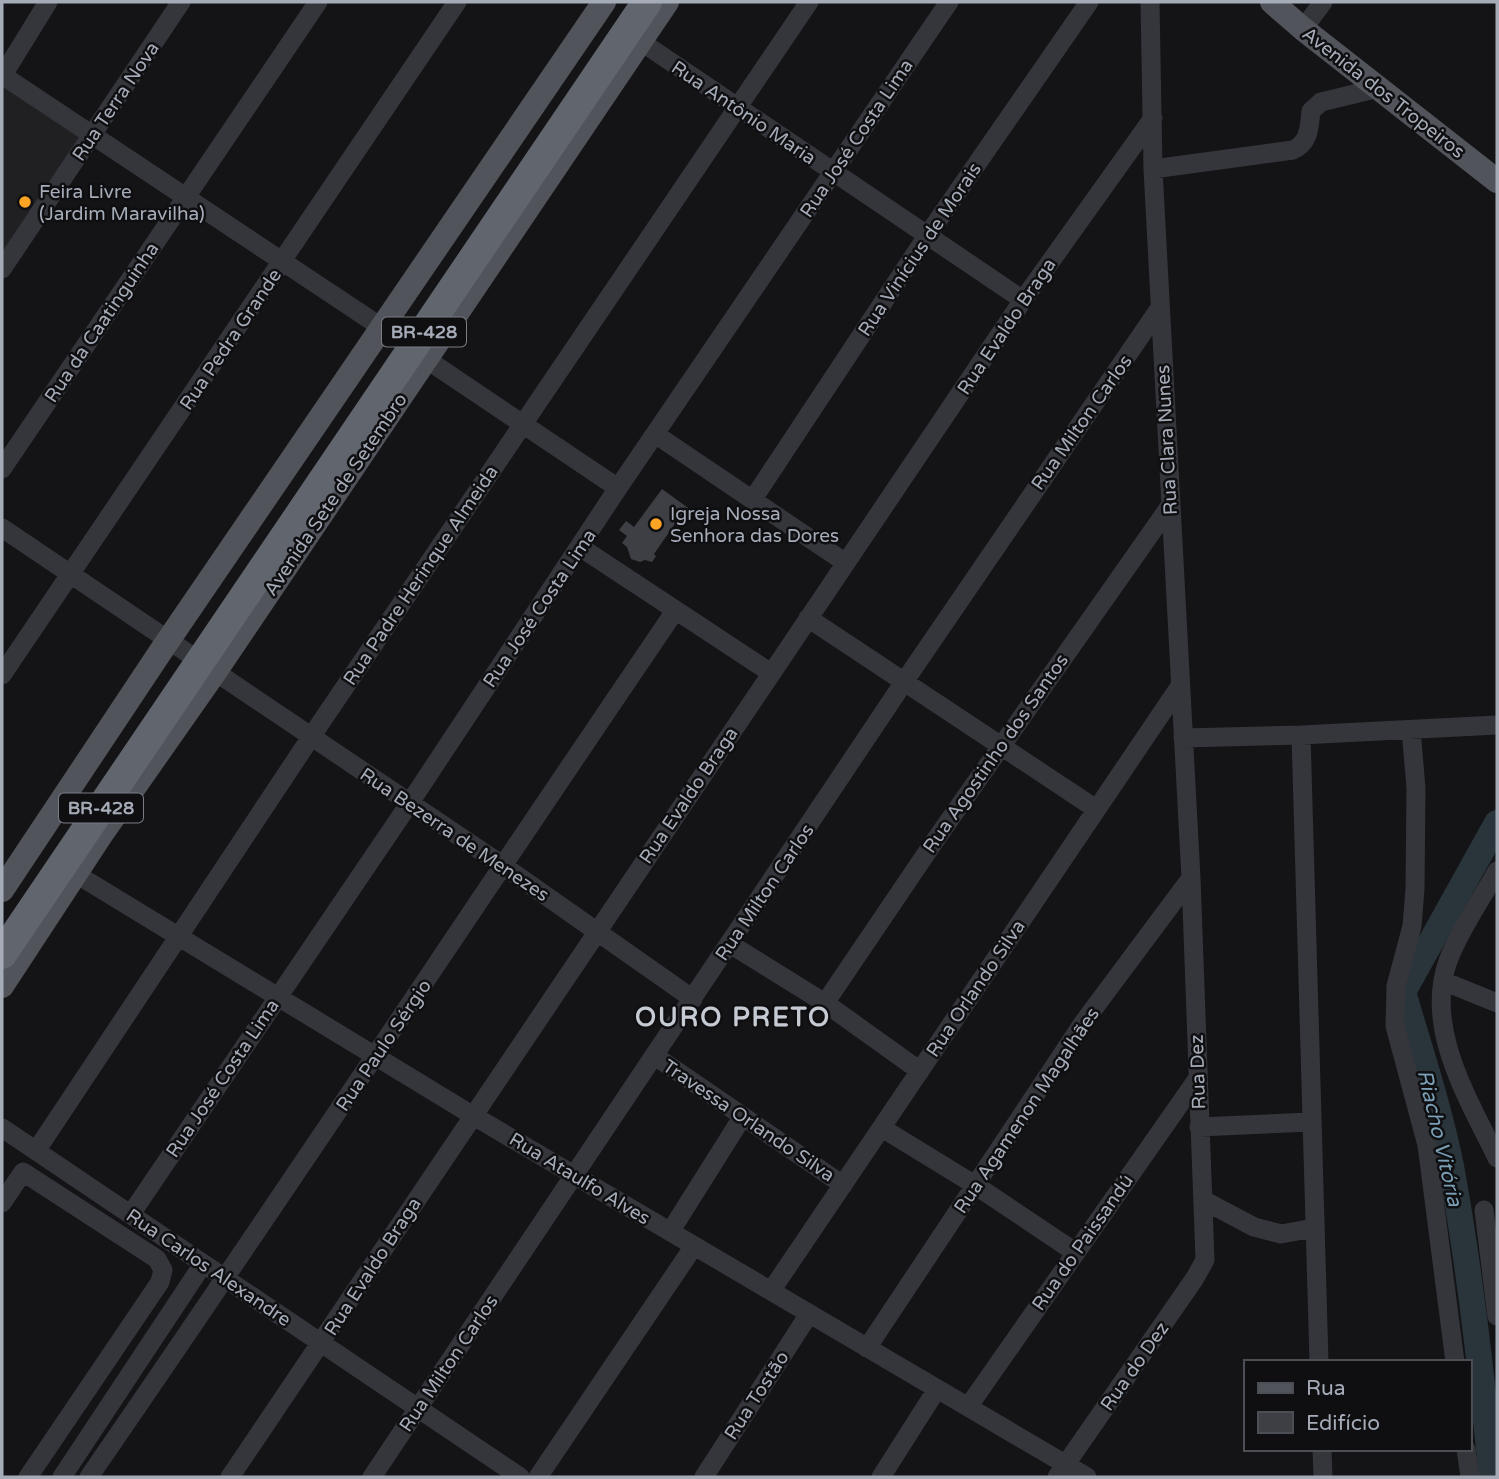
<svg xmlns="http://www.w3.org/2000/svg" width="1499" height="1479" font-family="'Varela Round',sans-serif">
<rect width="100%" height="100%" fill="#141416"/>
<path fill="#202023" d="M2 75 93 134 2 269Z"/>
<g fill="none" stroke-linecap="round" stroke-linejoin="round">
<path stroke="#29353b" stroke-width="26" d="M1492 1477C1481 1373 1470 1269 1451 1166 1439 1107 1420 1050 1403 992L1497 823"/>
</g>
<path fill="#3e3f44" d="M662 489 691 510 686 518 681 515 654 554 656 556 652 562 645 560 640 562 631 559 627 547 622 543 627 536 619 530 626 521 634 527Z"/>
<g fill="none" stroke-linecap="round" stroke-linejoin="round">
<path stroke="#35363c" stroke-width="19" d="M1303 29 1323 2
M640 41 1023 300
M2 75 381 327
M3 75 48 2
M1153 169 1293 150C1310 142 1309 127 1311 111L1321 102 1379 88
M2 269 181 2
M426 359 618 488
M655 434 846 563
M2 469 318 2
M753 499 927 236 1089 2
M2 528 502 865 693 999
M580 547 771 673
M808 618 1096 809
M2 675 457 2
M1411 730 1416 788 1415 889 1412 926 1396 986 1395 1026 1427 1145 1455 1362
M1301 735 1319 1362
M1183 738 1301 735 1497 725
M1497 871C1481 900 1460 929 1448 961 1424 1028 1468 1098 1497 1158
M76 874 472 1115 1087 1477
M730 944 825 1003 920 1071
M1443 981 1497 1003
M825 1003 934 842 1170 506
M655 1056 843 1185
M1199 1127 1311 1122
M2 1128 520 1477
M882 1128 975 1185 1075 1252
M36 1151 311 737 809 2
M1203 1200 1254 1227 1281 1234 1314 1228
M2 1203 23 1172 157 1259 163 1270 160 1282 28 1477
M1484 1210 1497 1316
M131 1214 409 804 618 488 949 2
M670 1232 743 1116
M771 1291 1180 686
M867 1348 1083 1023 1191 878
M968 1407 1198 1078
M1322 1449 1323 1477
M1466 1449 1470 1477
M62 1477 203 1264
M89 1477C287 1190 479 899 675 611
M230 1477 1023 300 1153 118
M372 1477 904 682 1159 309
M538 1477 694 1246
M704 1477 809 1314
M881 1477 937 1389
M1057 1477 1195 1278 1205 1260 1191 878 1153 169 1150 2"/>
<path stroke="#51545b" stroke-width="24" d="M1272 2 1303 29 1497 181
M2 890 163 648 604 2
M2 986 103 832 215 672 667 2"/>
<path stroke="#61656d" stroke-width="30" d="M2 954 647 2"/>
</g>
<g fill="#ffa423" stroke="#0f0f11" stroke-width="2.5">
<circle cx="25" cy="202" r="7"/>
<circle cx="656" cy="524" r="7"/>
</g>
<g text-anchor="middle" stroke-width="5" stroke-linejoin="round" paint-order="stroke">
<g fill="#0f0f11" stroke="#787d86" stroke-width="2">
<rect x="382" y="317.5" width="84" height="29" rx="5"/>
<rect x="59" y="793.5" width="84" height="29" rx="5"/>
</g>
<g font-size="18" font-weight="bold" fill="#a5acb8">
<text x="424" y="338">BR-428</text>
<text x="101" y="814">BR-428</text>
</g>
<g font-size="19" fill="#a5acb8" stroke="#0f0f11">
<text transform="translate(1384 92) rotate(38)" y="7">Avenida dos Tropeiros</text>
<text transform="translate(115 101) rotate(-56)" y="7">Rua Terra Nova</text>
<text transform="translate(744 112) rotate(34)" y="7">Rua Antônio Maria</text>
<text transform="translate(856 138) rotate(-56)" y="7">Rua José Costa Lima</text>
<text transform="translate(919 249) rotate(-56)" y="7">Rua Vinícius de Morais</text>
<text transform="translate(101 322) rotate(-56)" y="7">Rua da Caatinguinha</text>
<text transform="translate(1006 326) rotate(-56)" y="7">Rua Evaldo Braga</text>
<text transform="translate(230 339) rotate(-56)" y="7">Rua Pedra Grande</text>
<text transform="translate(1081 422) rotate(-55)" y="7">Rua Milton Carlos</text>
<text transform="translate(1166 440) rotate(-93)" y="7">Rua Clara Nunes</text>
<text transform="translate(335 494) rotate(-56)" y="7">Avenida Sete de Setembro</text>
<text transform="translate(420 575) rotate(-56)" y="7">Rua Padre Herinque Almeida</text>
<text transform="translate(539 608) rotate(-56)" y="7">Rua José Costa Lima</text>
<text transform="translate(995 753) rotate(-55)" y="7">Rua Agostinho dos Santos</text>
<text transform="translate(688 795) rotate(-56)" y="7">Rua Evaldo Braga</text>
<text transform="translate(455 834) rotate(34)" y="7">Rua Bezerra de Menezes</text>
<text transform="translate(764 892) rotate(-56)" y="7">Rua Milton Carlos</text>
<text transform="translate(975 988) rotate(-56)" y="7">Rua Orlando Silva</text>
<text transform="translate(383 1045) rotate(-56)" y="7">Rua Paulo Sérgio</text>
<text transform="translate(1197 1072) rotate(-92)" y="7">Rua Dez</text>
<text transform="translate(222 1078) rotate(-56)" y="7">Rua José Costa Lima</text>
<text transform="translate(1026 1110) rotate(-56)" y="7">Rua Agamenon Magalhães</text>
<text transform="translate(749 1120) rotate(34)" y="7">Travessa Orlando Silva</text>
<text transform="translate(580 1178) rotate(31)" y="7">Rua Ataulfo Alves</text>
<text transform="translate(1082 1242) rotate(-55)" y="7">Rua do Paissandú</text>
<text transform="translate(372 1266) rotate(-57)" y="7">Rua Evaldo Braga</text>
<text transform="translate(209 1267) rotate(34)" y="7">Rua Carlos Alexandre</text>
<text transform="translate(448 1363) rotate(-56)" y="7">Rua Milton Carlos</text>
<text transform="translate(1134 1366) rotate(-55)" y="7">Rua do Dez</text>
<text transform="translate(756 1395) rotate(-57)" y="7">Rua Tostão</text>
</g>
<g font-size="19" fill="#a5acb8" stroke="#0f0f11" text-anchor="start">
<text x="39" y="198">Feira Livre<tspan x="39" dy="22">(Jardim Maravilha)</tspan></text>
<text x="670" y="520">Igreja Nossa<tspan x="670" dy="22">Senhora das Dores</tspan></text>
</g>
<g font-size="21" font-style="italic" fill="#799eb5" stroke="#0f0f11">
<text transform="translate(1440 1138) rotate(77)" y="7">Riacho Vitória</text>
</g>
<g font-size="26" font-weight="bold" letter-spacing="2" fill="#c6cbd3" stroke="#0f0f11">
<text x="733" y="1026">OURO PRETO</text>
</g>
</g>
<rect width="1499" height="1479" fill="none" stroke="#a5acb8" stroke-width="7"/>
<rect x="1244" y="1360" width="228" height="91" fill="#0f0f11" stroke="#4b4e54" stroke-width="2"/>
<rect x="1258" y="1383" width="35" height="10" fill="#51545b" stroke="#4b4e54" stroke-width="2"/>
<text x="1306" y="1395" font-size="21" fill="#a5acb8">Rua</text>
<rect x="1258" y="1412" width="35" height="21" fill="#3e3f44" stroke="#4b4e54" stroke-width="2"/>
<text x="1306" y="1430" font-size="21" fill="#a5acb8">Edifício</text>
</svg>
